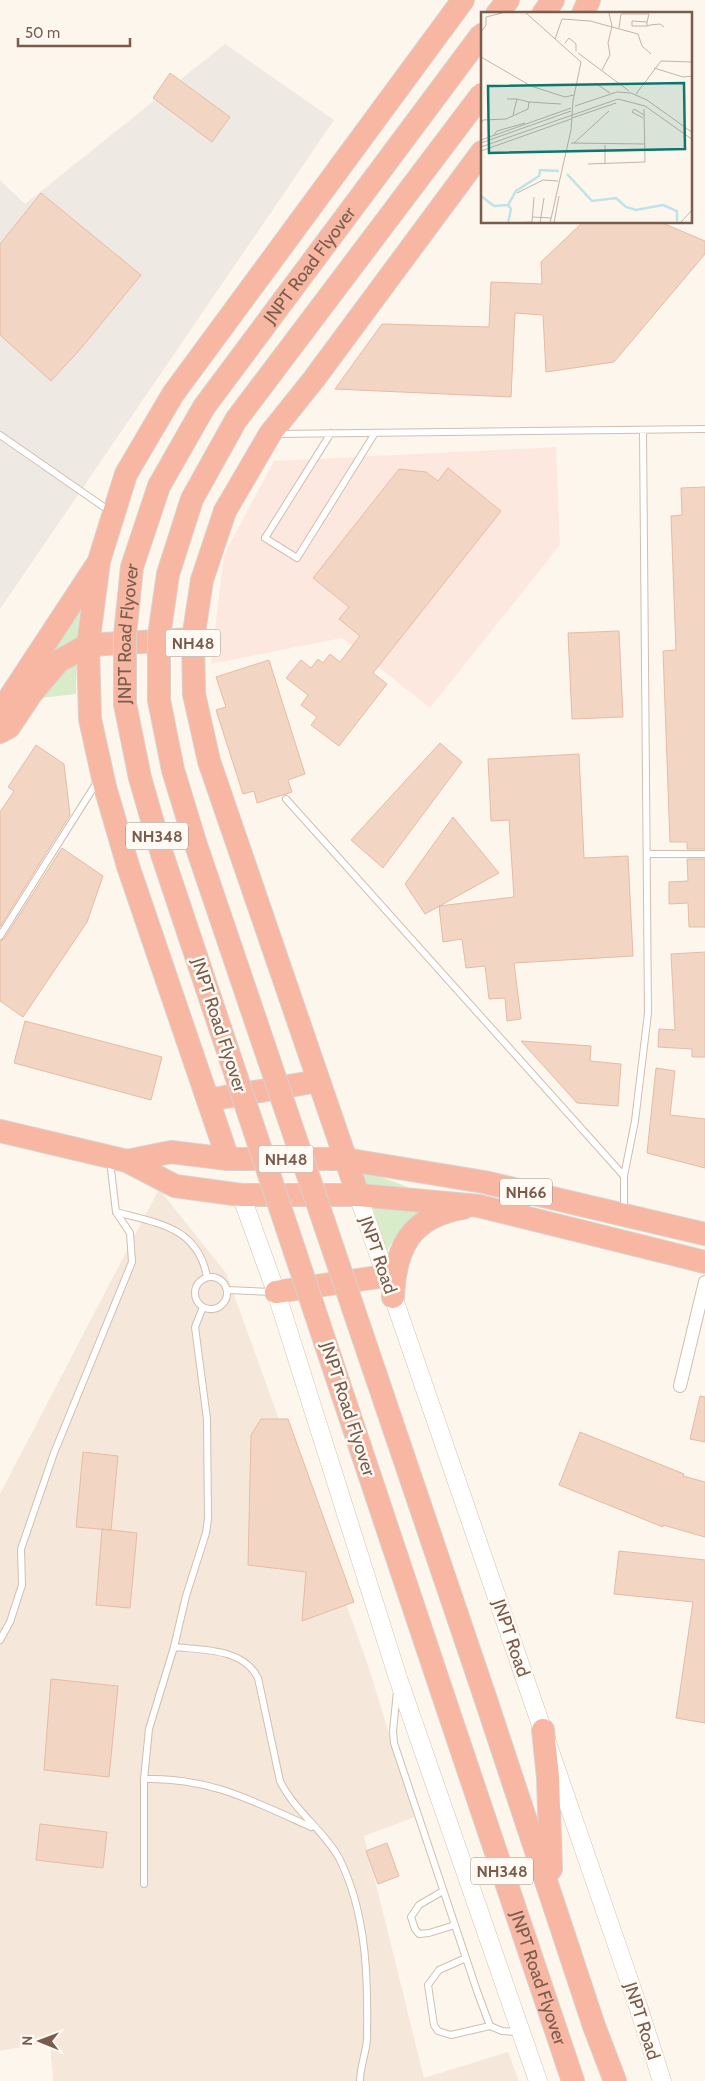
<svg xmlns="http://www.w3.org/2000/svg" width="705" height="2081" font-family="Cabin,sans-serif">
<rect width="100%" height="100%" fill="#fdf6ec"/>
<path fill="#f5e8da" d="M159 1189 226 1273 367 1662 415 1817 364 1836 424 2078 508 2052 519 2081H53L50 2042 0 2051V1494Z"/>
<path fill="#fde8e0" d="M556 447 560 545 430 708 342 638 211 664 224 555 274 461Z"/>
<path fill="#efe9e4" d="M225 44 334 120 0 609V180L25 204Z"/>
<path fill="#d8ecc9" d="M81 606 77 636 76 694 41 698 11 708Z
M360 1169 447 1202C415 1211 403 1223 387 1251Z"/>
<path fill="#f3d5c3" stroke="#e6bba3" d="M170 73 230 117 212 142 153 98Z
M41 193 141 275 83 346 51 381 0 335V244Z
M583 222H660L705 241V254L614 362 546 372 543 315 515 313 511 397 335 389 382 324 489 327 491 282 542 284 541 262Z
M448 468 501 511 373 673 387 684 339 746 311 725 317 717 301 705 308 695 286 678 301 660 311 668 318 659 323 663 330 654 340 662 360 636 339 619 349 607 313 578 399 469 426 472 438 481Z
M705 487V849H687V842H670L663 651 676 650 671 516 682 515 681 488Z
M619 631 623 717 572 719 568 633Z
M269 660 305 774 288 780 292 792 257 803 254 791 243 794 216 710 226 707 216 677Z
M440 743 462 762 383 868 351 840Z
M36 745 64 764 70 815 0 927V812L14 791 8 787Z
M579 754 584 858 628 856 633 956 514 963 521 1019 507 1021 505 998 489 999 485 966 466 968 462 939 443 942 439 906 514 897 509 820 491 821 488 759Z
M453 817 499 873 425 914 405 884Z
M62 848 103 876 87 922 23 1017 0 1001V941L4 939Z
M687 859H705V927H689L688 903 669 904V882L688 881Z
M705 952V1057H692V1049L658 1047 659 1029 675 1030 671 954Z
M25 1021 162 1057 151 1100 14 1063Z
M521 1041 591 1046 590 1061 621 1064 618 1106 577 1103Z
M656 1068 675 1071 670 1115 705 1119V1168L647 1153Z
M700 1396 705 1397V1442L690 1439Z
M261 1419H288L354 1602 302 1621 306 1572 248 1565 251 1435Z
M580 1432 684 1474 683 1476 705 1482V1537L663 1525V1527L559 1485Z
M83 1452 118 1456 111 1530 76 1527Z
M102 1529 137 1533 130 1608 96 1605Z
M619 1551 705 1560V1723L676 1718 693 1602 614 1594Z
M51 1679 118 1686 109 1777 44 1770Z
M40 1824 107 1832 103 1868 36 1860Z
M387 1843 399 1876 378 1884 366 1851Z"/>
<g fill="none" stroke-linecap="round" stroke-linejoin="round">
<g stroke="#d1beb0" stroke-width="8">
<path id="lane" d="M331 433 265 538 297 558 375 433
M276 434 705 429
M0 435 111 512
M286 799 624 1176
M648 854H705
M0 936 97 782
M624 1211V1176L635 1121 648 1013 643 430
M116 1212C157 1223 198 1227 207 1277
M195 1293a16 16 0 1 1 32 0a16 16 0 1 1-32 0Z
M227 1290 273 1292
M0 1640 10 1622 22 1585 21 1549 54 1453 132 1262 130 1233 116 1212 110 1161
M174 1647 186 1596 206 1533 208 1519 207 1419 195 1327 203 1307
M397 1691 393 1731 394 1743 477 1991 490 2026 502 2031 518 2032
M144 1779 149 1729 174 1647C202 1650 243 1648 258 1678L280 1781C295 1812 325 1831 340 1860 367 1915 368 1979 367 2039 366 2053 360 2067 360 2081
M144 1884V1779C209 1777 253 1801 311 1827
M443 1891 419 1905 411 1917 415 1929 419 1934 429 1933 455 1925
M466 1958 439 1970 428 1985 434 2025 438 2031 451 2035 490 2026"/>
</g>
<g stroke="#d1beb0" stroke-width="14">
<path id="street" d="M680 1386 705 1282"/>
</g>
<g stroke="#d6c0b0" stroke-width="19">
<path id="secondary" d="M241 1195 276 1292 398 1678 538 2081
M358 1195 639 2009 662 2081"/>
</g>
<g stroke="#dad1cd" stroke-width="24">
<g id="highway">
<path d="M497 14 508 0"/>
<path d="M543 14 553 0"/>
<path d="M583 14 589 0"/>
<path d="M0 712 96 566"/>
<path d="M0 732 9 727 31 694 59 661 88 645 193 639"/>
<path d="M208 1100 318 1081"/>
<path d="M0 1131 127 1161 175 1186 241 1195H358L479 1206 705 1262"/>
<path d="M228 1159 128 866 105 787 90 719 88 645 99 561 126 474 173 394 463 0"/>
<path d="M127 1161 171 1152 228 1159H344L484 1182 705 1234"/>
<path d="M358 1195 209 761 194 694 193 639 202 580 225 511 270 434 314 379 482 152"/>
<path d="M276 1292 385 1276"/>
<path d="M393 1297C395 1248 410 1217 463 1208"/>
<path d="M484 1694 594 2026 615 2081"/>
<path id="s1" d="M446 1704 573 2081"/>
<path d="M543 1730 548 1777 551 1869"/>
</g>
</g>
<use href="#lane" stroke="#fff" stroke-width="6"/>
<use href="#street" stroke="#fff" stroke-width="12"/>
<use href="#secondary" stroke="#fff" stroke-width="18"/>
<use href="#highway" stroke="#f7b7a3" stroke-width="22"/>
<g stroke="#dad1cd" stroke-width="24" stroke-linecap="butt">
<g id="highway-bridge">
<path d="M482 94 236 420 192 499 168 574 159 636V700L173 770 195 842 484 1694"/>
<path id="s2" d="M446 1704 162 854 140 778 125 704V635L132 567 159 486 204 407 482 34"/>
</g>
</g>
<use href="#highway-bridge" stroke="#f7b7a3" stroke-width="22"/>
</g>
<g text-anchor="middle" stroke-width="5" stroke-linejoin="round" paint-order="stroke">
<g fill="#fffaf3" stroke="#a28b7f" stroke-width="1">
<rect x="165.5" y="629.5" width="55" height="27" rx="4"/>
<rect x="126" y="822.5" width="62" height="27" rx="4"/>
<rect x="258.5" y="1145.5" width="55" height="27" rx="4"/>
<rect x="500" y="1178.5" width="52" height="27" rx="4"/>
<rect x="471" y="1857.5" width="62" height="27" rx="4"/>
</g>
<g font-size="16" font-weight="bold" fill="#7a5c4d">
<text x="193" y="649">NH48</text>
<text x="157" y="842">NH348</text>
<text x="286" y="1165">NH48</text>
<text x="526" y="1198">NH66</text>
<text x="502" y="1877">NH348</text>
</g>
<g font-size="18" fill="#7a5c4d" stroke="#fffaf3">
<text dy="6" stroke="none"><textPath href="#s2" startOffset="1541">JNPT Road Flyover</textPath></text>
<text dy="6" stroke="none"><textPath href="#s2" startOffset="1121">JNPT Road Flyover</textPath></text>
<text transform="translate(219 1025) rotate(72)" y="6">JNPT Road Flyover</text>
<text transform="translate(378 1255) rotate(71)" y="6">JNPT Road</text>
<text transform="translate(348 1409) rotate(72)" y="6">JNPT Road Flyover</text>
<text transform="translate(511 1638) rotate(71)" y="6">JNPT Road</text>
<text dy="6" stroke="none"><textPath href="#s1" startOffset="289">JNPT Road Flyover</textPath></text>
<text transform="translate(642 2021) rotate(72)" y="6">JNPT Road</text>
</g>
</g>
<g transform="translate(481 12)">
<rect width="211" height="211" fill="#fdf6ec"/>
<path fill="none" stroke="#bfe3e8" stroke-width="2.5" d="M86 162 111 189 135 186 145 195 155 198 182 193 196 199V211M0 184 13 194 27 193 35 179 58 164 59 158 78 159M27 193 30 197 27 211"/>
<path fill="none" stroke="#c5b3a7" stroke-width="1" d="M45 1 100 50 92 89 90 118 69 211M166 14V10L151 9V14H166L169 13 179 12 183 15M138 16 140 2H168L166 10M0 20 5 13V5L21 1M74 27 81 7 109 9 157 22 161 34 170 42M84 31 88 26 95 32V39M97 41 148 79M0 45 50 74 84 85 93 83M173 56 202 65 212 64M121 58 129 43 127 31 131 14 128 1M114 71 129 81M155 82 180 49 212 50M26 87H36L32 103M48 90 80 92M94 94 136 80 150 81 166 88 212 121M91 106 135 91M162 106 151 100 153 97 163 103M0 112 2 108 25 107 47 97 48 90 36 87M13 123 16 119 44 111M0 128 90 96M0 131 90 99M90 131 164 132M93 131 128 99M124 133V151M0 135 137 87 164 94 212 128M0 139 90 107M107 152 164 150 163 97M36 181 62 168 77 169M51 205 70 206M32 211 51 210 53 185M59 211 63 186M73 211 78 184M199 211 212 197"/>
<path fill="#0f766e" fill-opacity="0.15" stroke="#0f766e" stroke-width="2.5" d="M203 71 204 137 8 141 7 74Z"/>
<rect width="211" height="211" fill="none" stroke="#7a5c4d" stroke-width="2.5"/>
</g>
<g transform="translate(40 2041) rotate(271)" stroke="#fffaf3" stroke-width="4" paint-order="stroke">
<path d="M0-4L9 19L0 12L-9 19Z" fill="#7a5c4d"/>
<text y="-8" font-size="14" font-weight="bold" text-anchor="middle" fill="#7a5c4d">N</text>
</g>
<path d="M18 38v8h112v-8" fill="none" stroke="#7a5c4d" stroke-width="2.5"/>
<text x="25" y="38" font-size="15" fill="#7a5c4d" stroke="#fffaf3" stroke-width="4" paint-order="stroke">50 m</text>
</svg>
